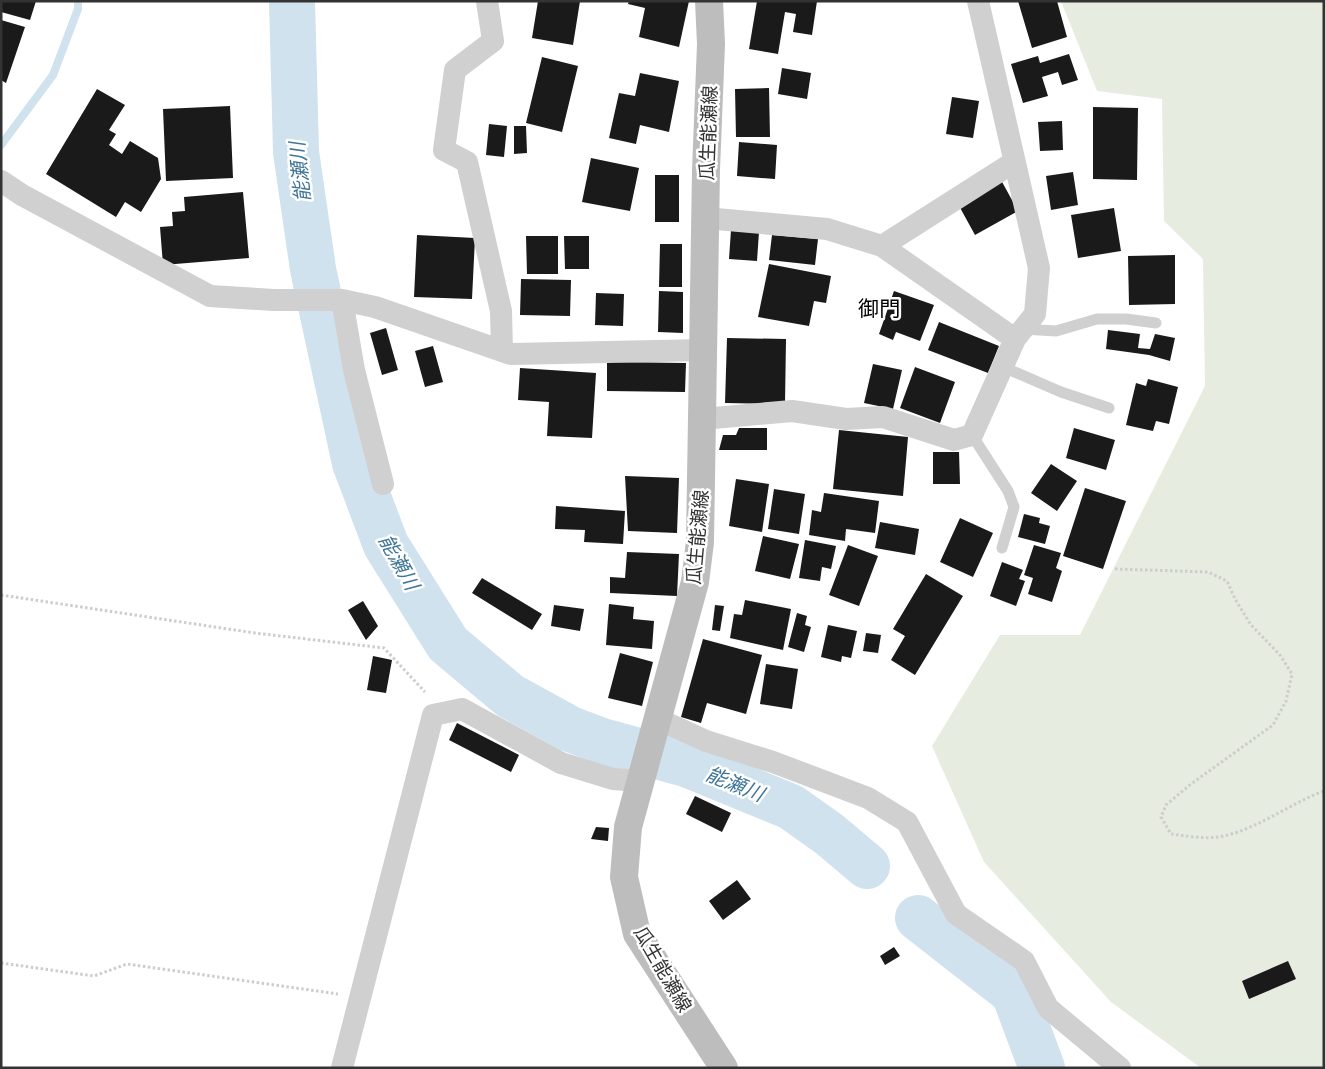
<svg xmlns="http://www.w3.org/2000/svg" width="1325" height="1069" font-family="'Alegreya Sans','Noto Sans JP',sans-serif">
<rect width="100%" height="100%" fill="#fff"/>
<path fill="#e6ecdf" d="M1061 1H1324V1068H1201L1111 1002 984 862 932 746 1000 635H1080L1205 386 1203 259 1164 221 1162 99 1097 91Z"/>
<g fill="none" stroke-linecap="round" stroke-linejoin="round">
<path stroke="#cfe2ee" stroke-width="8" d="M1 145 53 75 78 9V1"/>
<path stroke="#cfe2ee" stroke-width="46" d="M292 1 296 152 313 269 355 463 386 545 448 644 510 696 570 729 602 741 686 764 791 807 829 834 867 866
M918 918 1014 993 1042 1068"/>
</g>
<path fill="#1a1a1a" d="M1 1H36L30 20 1 12Z
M538 1H580L573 45 532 38Z
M629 1H689L679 47 639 37 645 8 628 4Z
M757 1H817L812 35 793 32 796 14 785 12 778 54 749 49Z
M1018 1H1057L1067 37 1032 48Z
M1 20 25 27 6 83 1 80Z
M1069 54 1078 80 1062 85 1058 72 1042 77 1048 96 1023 103 1011 64 1038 56 1040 63Z
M542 57 578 66 562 132 526 123Z
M782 68 811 73 807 99 778 94Z
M640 73 679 81 669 132 640 125 636 144 609 138 619 93 635 96Z
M769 88 770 137H736L735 89Z
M97 89 125 105 109 130 116 134 109 145 122 154 130 141 158 158 161 179 141 212 125 202 116 217 46 174Z
M952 97 979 101 973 138 946 134Z
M230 106 233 178 166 181 163 109Z
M1093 107 1138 108 1137 180 1093 179Z
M1062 121 1063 150 1040 151 1038 122Z
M489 124 507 126 504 157 486 155Z
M514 126H526L527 153 514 154Z
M739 142 777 145 775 179 737 176Z
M591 158 639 168 630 211 582 202Z
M1073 172 1078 205 1051 210 1046 176Z
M655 175H679V222H655Z
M1001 180 1018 211 975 235 958 204Z
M243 192 249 258 163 265 160 227 173 226 172 212 185 211 184 197Z
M1114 208 1121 251 1078 258 1071 215Z
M731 230 759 232 757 261 729 259Z
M417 235 475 238 472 299 414 297Z
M772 235 818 239 815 265 769 260Z
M526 236H558V274H527Z
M564 236H589V269H565Z
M660 244H682V287H659Z
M1175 255V304L1129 305 1128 256Z
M769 264 831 276 826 303 814 301 809 326 758 317Z
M521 279 571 280 570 316 520 315Z
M659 291 683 292V333L658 332Z
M894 291 934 305 920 341 896 332 893 340 879 334Z
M596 293 624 294 623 326 595 325Z
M939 322 999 346 988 373 928 350Z
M386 328 398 370 382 375 370 333Z
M1108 330 1140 334 1138 348 1150 349 1155 334 1175 338 1170 361 1149 355 1106 349Z
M727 338 786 339 785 404 725 403Z
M433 346 443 382 425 387 415 351Z
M607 362 686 363 685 392 607 391Z
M873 364 902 370 893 409 864 403Z
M915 367 955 382 940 423 900 408Z
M520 368 596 373 592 438 547 436 549 402 518 400Z
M1148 379 1178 387 1169 424 1156 421 1153 431 1126 425 1136 383 1146 386Z
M739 428H767V450H719L723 435H736Z
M1074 428 1115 440 1106 470 1066 458Z
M839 430 908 437 903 496 833 489Z
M933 452H959L960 484H933Z
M1051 464 1077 481 1057 511 1031 493Z
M625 476 679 478 677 533 628 531Z
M736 479 769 484 762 532 729 526Z
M1085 488 1126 501 1103 569 1063 556Z
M774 489 805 494 799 534 768 529Z
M824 493 879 501 875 533 846 529 845 541 809 535 812 510 821 512Z
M556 506 625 511 623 544 584 542 585 530 555 529Z
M1024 514 1040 518 1039 523 1050 526 1045 544 1018 537Z
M960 518 993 533 973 577 940 562Z
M880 522 919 529 915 555 875 548Z
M763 536 799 544 790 579 755 571Z
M805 540 836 546 831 569 822 567 820 581 799 578Z
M848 545 878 556 859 606 829 595Z
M1034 545 1061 553 1056 568 1062 571 1052 602 1028 594 1033 578 1024 575Z
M627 552 679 554 677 596 610 593V577L625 578Z
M1002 562 1023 570 1019 579 1025 581 1016 606 990 596Z
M926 574 963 596 915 675 891 660 905 636 893 629Z
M482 578 542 614 532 630 472 593Z
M745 600 791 609 783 650 730 638 734 614 742 615Z
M363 601 378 626 366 640 348 610Z
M609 604 634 607 633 619 654 621 652 649 606 645Z
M554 605 584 609 580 631 551 626Z
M715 605 724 606 720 631 712 630Z
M797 613 807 616 805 625 811 627 804 652 788 647Z
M828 625 857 631 851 658 842 656 841 662 821 657Z
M866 633 881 635 878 653 863 651Z
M703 639 762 655 746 714 707 703 701 723 681 717Z
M620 653 653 662 642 706 608 698Z
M373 656 392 660 386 693 367 690Z
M766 664 798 669 792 709 760 704Z
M457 723 519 755 511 772 449 740Z
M695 796 731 813 722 832 686 814Z
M596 827 609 828 608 841 591 839Z
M737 880 751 899 723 920 709 901Z
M894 947 900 956 885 965 880 956Z
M1288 961 1296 979 1249 999 1242 981Z"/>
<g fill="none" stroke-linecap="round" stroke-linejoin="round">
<path stroke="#cdcdcd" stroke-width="3" stroke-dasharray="2.5 2.5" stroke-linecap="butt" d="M1115 569 1208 572 1227 581 1235 599 1251 625 1280 655 1292 674 1286 701 1273 725 1191 784 1166 805 1161 817 1171 834C1186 836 1202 839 1218 837 1256 831 1288 804 1324 791
M1 595 255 633 384 648 425 692
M1 963 94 976 127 964 338 994"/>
<path stroke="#d0d0d0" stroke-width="11" d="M1023 329 1056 331 1097 319H1126L1156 323
M1003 367 1061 392 1109 408
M972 435 1008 491 1014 507 1002 548"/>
<path stroke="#d0d0d0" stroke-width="22" d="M487 1 493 41 455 70 444 150 467 162 501 311 502 351
M1 181 22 195 210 296 274 300H342L375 307 511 354 704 350
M705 218 827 229 882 246 1015 339 1035 314 1039 268 978 1
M882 246 1014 162
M342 300 354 370 383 484
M702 419 792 411 846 419 883 417 954 440 972 435 1015 339
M658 719 706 741 773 762 868 798 907 822 956 914 1024 961 1048 1008 1120 1068
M342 1068 433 715 462 709 561 763 613 779 641 781"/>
<path stroke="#bdbdbd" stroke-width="28" d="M709 1 711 44 706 170 700 542 695 582 628 827 624 877 637 934 724 1068"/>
</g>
<g text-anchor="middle" stroke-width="5" stroke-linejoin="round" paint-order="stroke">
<g font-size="19" fill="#333" stroke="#fff">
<text transform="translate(708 133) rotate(-88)" y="7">瓜生能瀬線</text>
<text transform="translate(697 537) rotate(-85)" y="7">瓜生能瀬線</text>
<text transform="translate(663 969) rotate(60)" y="7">瓜生能瀬線</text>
</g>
<g font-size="20" font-style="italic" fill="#3f7597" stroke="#fff">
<text transform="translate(300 172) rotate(-96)" y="7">能瀬川</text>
<text transform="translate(399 562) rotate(61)" y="7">能瀬川</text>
<text transform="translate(735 784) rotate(22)" y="7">能瀬川</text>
</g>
<g font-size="21" fill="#000" stroke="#fff">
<text x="879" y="316">御門</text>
</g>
</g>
<rect width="1325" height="1069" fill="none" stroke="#333333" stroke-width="5"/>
</svg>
